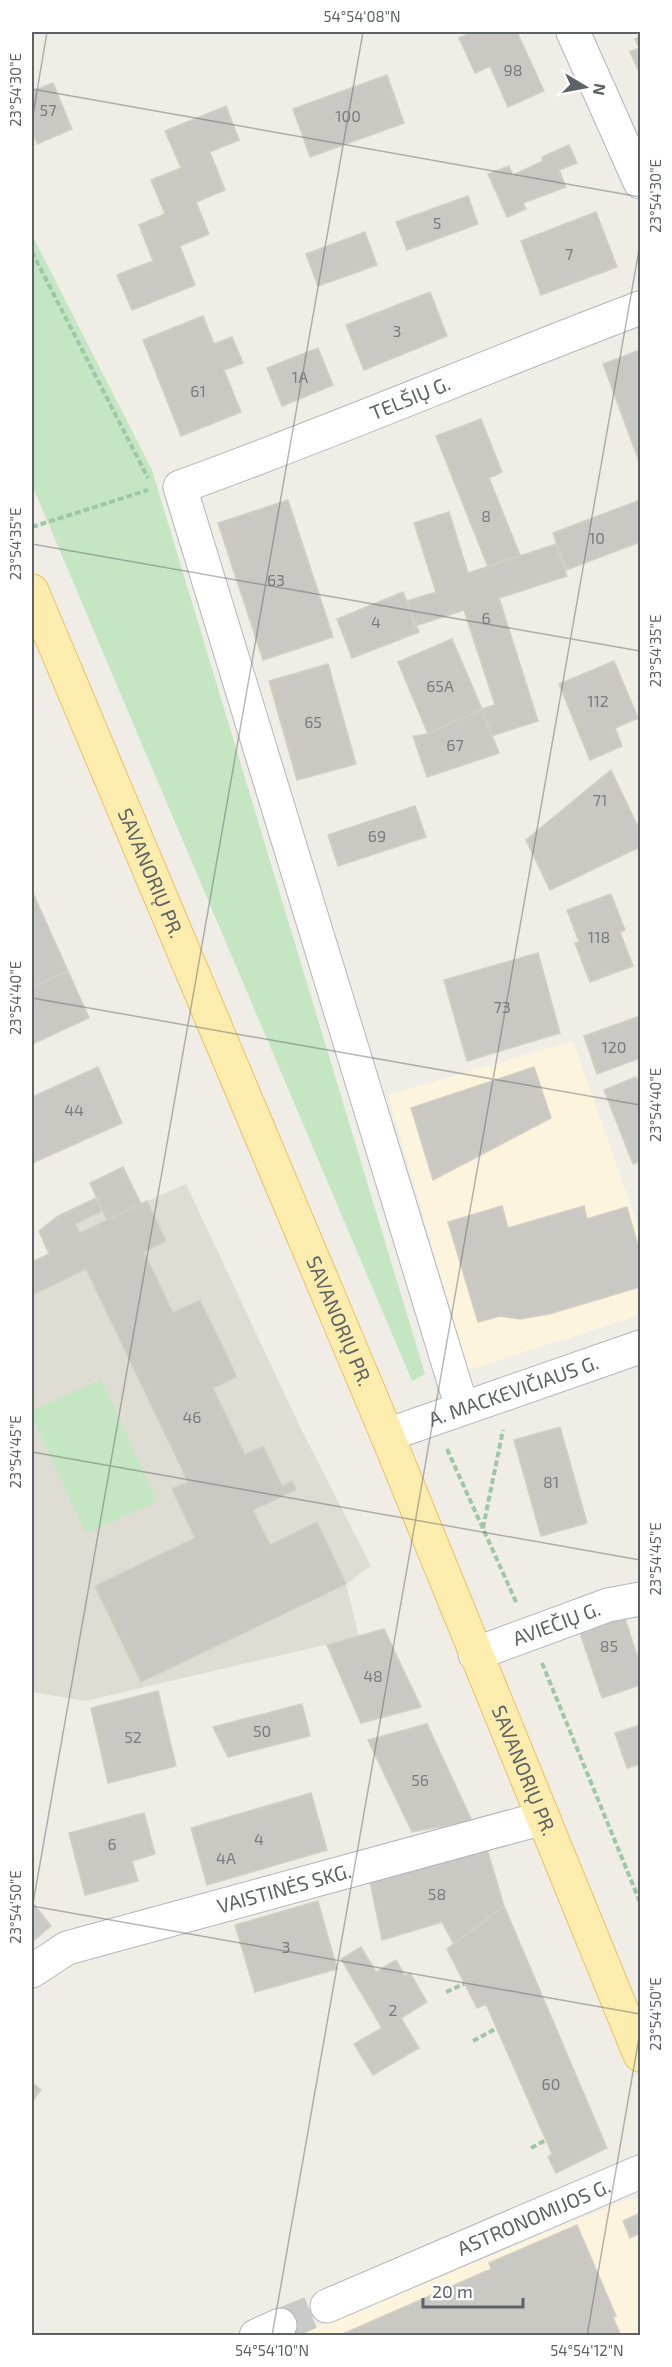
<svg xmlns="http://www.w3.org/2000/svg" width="672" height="2367" font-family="'Exo 2',sans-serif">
<rect width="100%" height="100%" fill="#efede6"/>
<path fill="#fdf4dd" d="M573 1041 640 1232V1315L468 1370 388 1095Z
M629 2199H640V2335L294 2336Z"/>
<path fill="#dfdcd4" d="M123 1167 141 1204 186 1184 300 1427 371 1566 346 1584 359 1637 85 1701 32 1692V1262L49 1254 39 1231 58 1216 96 1198 90 1183Z"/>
<path fill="#c5e6c3" d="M32 235 152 470 425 1374 412 1381 32 485Z
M101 1379 157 1501 86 1534 32 1417V1411Z"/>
<path fill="#cac8c3" stroke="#d4cec4" stroke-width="1.5" d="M473 32H517L544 91 508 107 490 66 475 73 459 38Z
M640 36V74L630 52 639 48 635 39Z
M387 75 404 123 310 157 293 109Z
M53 83 72 129 37 144 32 129V91Z
M226 106 239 140 210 152 225 190 196 202 209 234 180 246 195 285 132 310 117 275 153 261 139 225 165 214 151 180 181 168 165 131Z
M569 145 577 163 559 170 566 187 523 203 526 209 507 217 488 174 509 166 513 175 543 161 542 157Z
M468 196 478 224 407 250 396 222Z
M596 212 617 267 541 295 521 241Z
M365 232 377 265 318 286 306 254Z
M430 292 447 336 364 370 346 325Z
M203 316 214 344 232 337 243 363 224 370 241 412 181 436 143 340Z
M318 348 333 385 282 406 267 368Z
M640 350V464L603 364Z
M481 419 502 472 489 478 520 555 488 567 436 436Z
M288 500 333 637 263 660 218 523Z
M640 500V542L566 570 553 533Z
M449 512 468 573 556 544 567 576 499 598 538 721 491 736 482 709 495 705 464 610 415 626 407 601 436 592 414 523Z
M403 592 419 632 352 658 337 619Z
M452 639 482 709 428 734 398 662Z
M614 661 638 718 615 728 622 746 590 760 559 684Z
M328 664 356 764 297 780 269 681Z
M482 709 499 753 427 777 413 736 428 734Z
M611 770 640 831V847L550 890 526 840Z
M415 806 426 837 338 866 328 835Z
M33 893 68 971 32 987V894Z
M611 894 625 930 620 932 633 966 590 982 575 943 579 942 567 910Z
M538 953 560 1033 467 1061 444 980Z
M68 971 89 1018 32 1044V987Z
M640 1016V1058L597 1074 584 1036Z
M98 1067 122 1123 32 1163V1097Z
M534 1067 551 1118 433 1180 411 1108Z
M636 1077 640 1087V1161L633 1164 604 1090Z
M123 1167 141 1204 107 1220 90 1183Z
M96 1198 102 1211 75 1224 80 1233 147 1201 166 1241 144 1252 173 1313 200 1300 237 1377 213 1388 245 1455 263 1446 282 1486 292 1481 296 1490 253 1510 270 1545 317 1522 346 1584 141 1682 95 1586 195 1538 172 1489 188 1482 86 1269 32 1295V1262L49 1254 39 1231 58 1216Z
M502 1206 508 1228 584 1206 587 1219 627 1207 640 1253V1287L549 1314 520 1319 500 1316 478 1322 448 1222Z
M560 1427 587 1523 541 1536 514 1440Z
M623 1612 640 1665V1685L602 1698 578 1627Z
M384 1629 421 1707 361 1723 327 1645Z
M158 1691 176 1766 108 1783 91 1708Z
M302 1704 310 1736 228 1757 213 1727Z
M427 1724 472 1821 412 1832 368 1740Z
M640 1725V1764L627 1768 615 1733Z
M311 1793 327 1850 207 1885 191 1828Z
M144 1813 155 1854 132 1861 138 1881 85 1895 69 1833Z
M487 1849 504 1906 454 1944 442 1922 382 1940 370 1882Z
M318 1901 337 1969 255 1992 235 1925Z
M32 1902 51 1926 32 1942Z
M504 1906 607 2148 556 2173 548 2157 552 2154 486 2004 477 2008 447 1949Z
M361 1947 376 1972 396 1960 405 1976 410 1973 427 2002 401 2018 419 2048 373 2075 354 2044 382 2028 341 1959Z
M32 2082 41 2090 32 2102Z
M638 2214 640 2233 630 2238 623 2221Z
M577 2225 616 2316 613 2317 621 2336H338L491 2269 489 2263Z"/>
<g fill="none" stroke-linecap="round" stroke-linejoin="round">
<path stroke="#cacac6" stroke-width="33" stroke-dasharray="33 16" stroke-linecap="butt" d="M280 2325 327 2306"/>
<g stroke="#b3b6ba" stroke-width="35">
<g id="minor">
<path d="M573 32 640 182"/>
<path id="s1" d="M462 1408 180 487C335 431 486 366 640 308"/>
<path id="s2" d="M387 1435 640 1347"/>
<path id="s3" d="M475 1654 608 1605 640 1599"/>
<path id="s4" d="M32 1971 67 1948 543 1818"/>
<path id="s5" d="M327 2306 640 2172"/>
<path d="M256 2336 280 2325"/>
</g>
</g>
<g stroke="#edc061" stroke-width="35">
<g id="major">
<path id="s6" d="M32 591 387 1435 640 2055"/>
</g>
</g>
<path stroke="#9dc7a6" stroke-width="4" stroke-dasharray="6 3" stroke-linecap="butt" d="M32 252 148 478
M32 527 148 490
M447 1449 517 1604
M483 1528 503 1430
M542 1663 640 1902
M446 1992 464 1984
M473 2041 497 2028
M531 2148 546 2140"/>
<use href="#minor" stroke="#fff" stroke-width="33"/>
<use href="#major" stroke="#fcecae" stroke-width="33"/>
</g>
<path fill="none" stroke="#5d6266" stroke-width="1.5" stroke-opacity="0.45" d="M32 89 640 197M32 121 47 32M32 544 640 651M32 998 640 1105M32 1452 640 1560M32 1906 640 2014M32 1909 363 32M272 2336 640 244M587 2336 640 2032"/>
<g text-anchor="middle" stroke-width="5" stroke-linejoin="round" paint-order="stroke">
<g font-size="16" fill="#787c7d">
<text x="513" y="76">98</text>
<text x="48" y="116">57</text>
<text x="348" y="122">100</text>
<text x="437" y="229">5</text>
<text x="569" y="260">7</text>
<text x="397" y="337">3</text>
<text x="300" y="383">1A</text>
<text x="198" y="397">61</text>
<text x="486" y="522">8</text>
<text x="597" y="544">10</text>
<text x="276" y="586">63</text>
<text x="486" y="624">6</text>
<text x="376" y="628">4</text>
<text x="440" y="692">65A</text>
<text x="598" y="707">112</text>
<text x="313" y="728">65</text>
<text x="455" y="751">67</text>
<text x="600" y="806">71</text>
<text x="377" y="842">69</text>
<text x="599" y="943">118</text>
<text x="502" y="1013">73</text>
<text x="614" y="1053">120</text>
<text x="74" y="1116">44</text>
<text x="192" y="1423">46</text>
<text x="551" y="1488">81</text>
<text x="609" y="1652">85</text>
<text x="373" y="1682">48</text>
<text x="262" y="1737">50</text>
<text x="133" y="1743">52</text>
<text x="420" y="1786">56</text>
<text x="259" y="1845">4</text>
<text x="112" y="1850">6</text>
<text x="226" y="1864">4A</text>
<text x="437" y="1900">58</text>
<text x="286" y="1953">3</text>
<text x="393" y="2016">2</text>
<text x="551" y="2090">60</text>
</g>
<g font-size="20" fill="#5d6266" stroke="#fff">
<text dy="7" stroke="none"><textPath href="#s1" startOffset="1210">TELŠIŲ G.</textPath></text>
<text dy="7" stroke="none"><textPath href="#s6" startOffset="306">SAVANORIŲ PR.</textPath></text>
<text dy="7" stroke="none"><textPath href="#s6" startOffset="792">SAVANORIŲ PR.</textPath></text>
<text dy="7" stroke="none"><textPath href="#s2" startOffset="134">A. MACKEVIČIAUS G.</textPath></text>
<text dy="7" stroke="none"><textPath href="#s3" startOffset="87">AVIEČIŲ G.</textPath></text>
<text dy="7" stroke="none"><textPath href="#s6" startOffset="1278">SAVANORIŲ PR.</textPath></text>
<text dy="7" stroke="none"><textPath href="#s4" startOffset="267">VAISTINĖS SKG.</textPath></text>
<text dy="7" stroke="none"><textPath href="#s5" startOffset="225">ASTRONOMIJOS G.</textPath></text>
</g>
</g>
<rect width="672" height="2367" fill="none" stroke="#ffffff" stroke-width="66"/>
<g transform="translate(585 87) rotate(100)" stroke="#ffffff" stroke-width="4.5" paint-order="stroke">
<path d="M0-4.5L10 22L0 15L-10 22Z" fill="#5d6266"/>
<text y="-9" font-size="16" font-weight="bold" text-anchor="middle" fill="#5d6266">N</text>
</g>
<path d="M423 2298v9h100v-9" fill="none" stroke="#5d6266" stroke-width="3"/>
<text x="432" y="2298" font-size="18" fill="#5d6266" stroke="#ffffff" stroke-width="4.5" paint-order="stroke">20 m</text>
<rect x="33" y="33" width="606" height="2301" fill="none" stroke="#5d6266" stroke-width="2"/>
<g font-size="15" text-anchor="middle" fill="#5d6266">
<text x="362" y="22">54°54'08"N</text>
<text transform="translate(16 90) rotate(-90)" y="5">23°54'30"E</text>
<text transform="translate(656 196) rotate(-90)" y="5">23°54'30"E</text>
<text transform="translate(16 544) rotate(-90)" y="5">23°54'35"E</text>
<text transform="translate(656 651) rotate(-90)" y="5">23°54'35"E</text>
<text transform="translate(16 998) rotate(-90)" y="5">23°54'40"E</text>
<text transform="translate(656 1105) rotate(-90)" y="5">23°54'40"E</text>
<text transform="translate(16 1452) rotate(-90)" y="5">23°54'45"E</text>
<text transform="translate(656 1559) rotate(-90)" y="5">23°54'45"E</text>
<text transform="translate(16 1907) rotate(-90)" y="5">23°54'50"E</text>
<text transform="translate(656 2014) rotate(-90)" y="5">23°54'50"E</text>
<text x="272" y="2356">54°54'10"N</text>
<text x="587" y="2356">54°54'12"N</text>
</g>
</svg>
